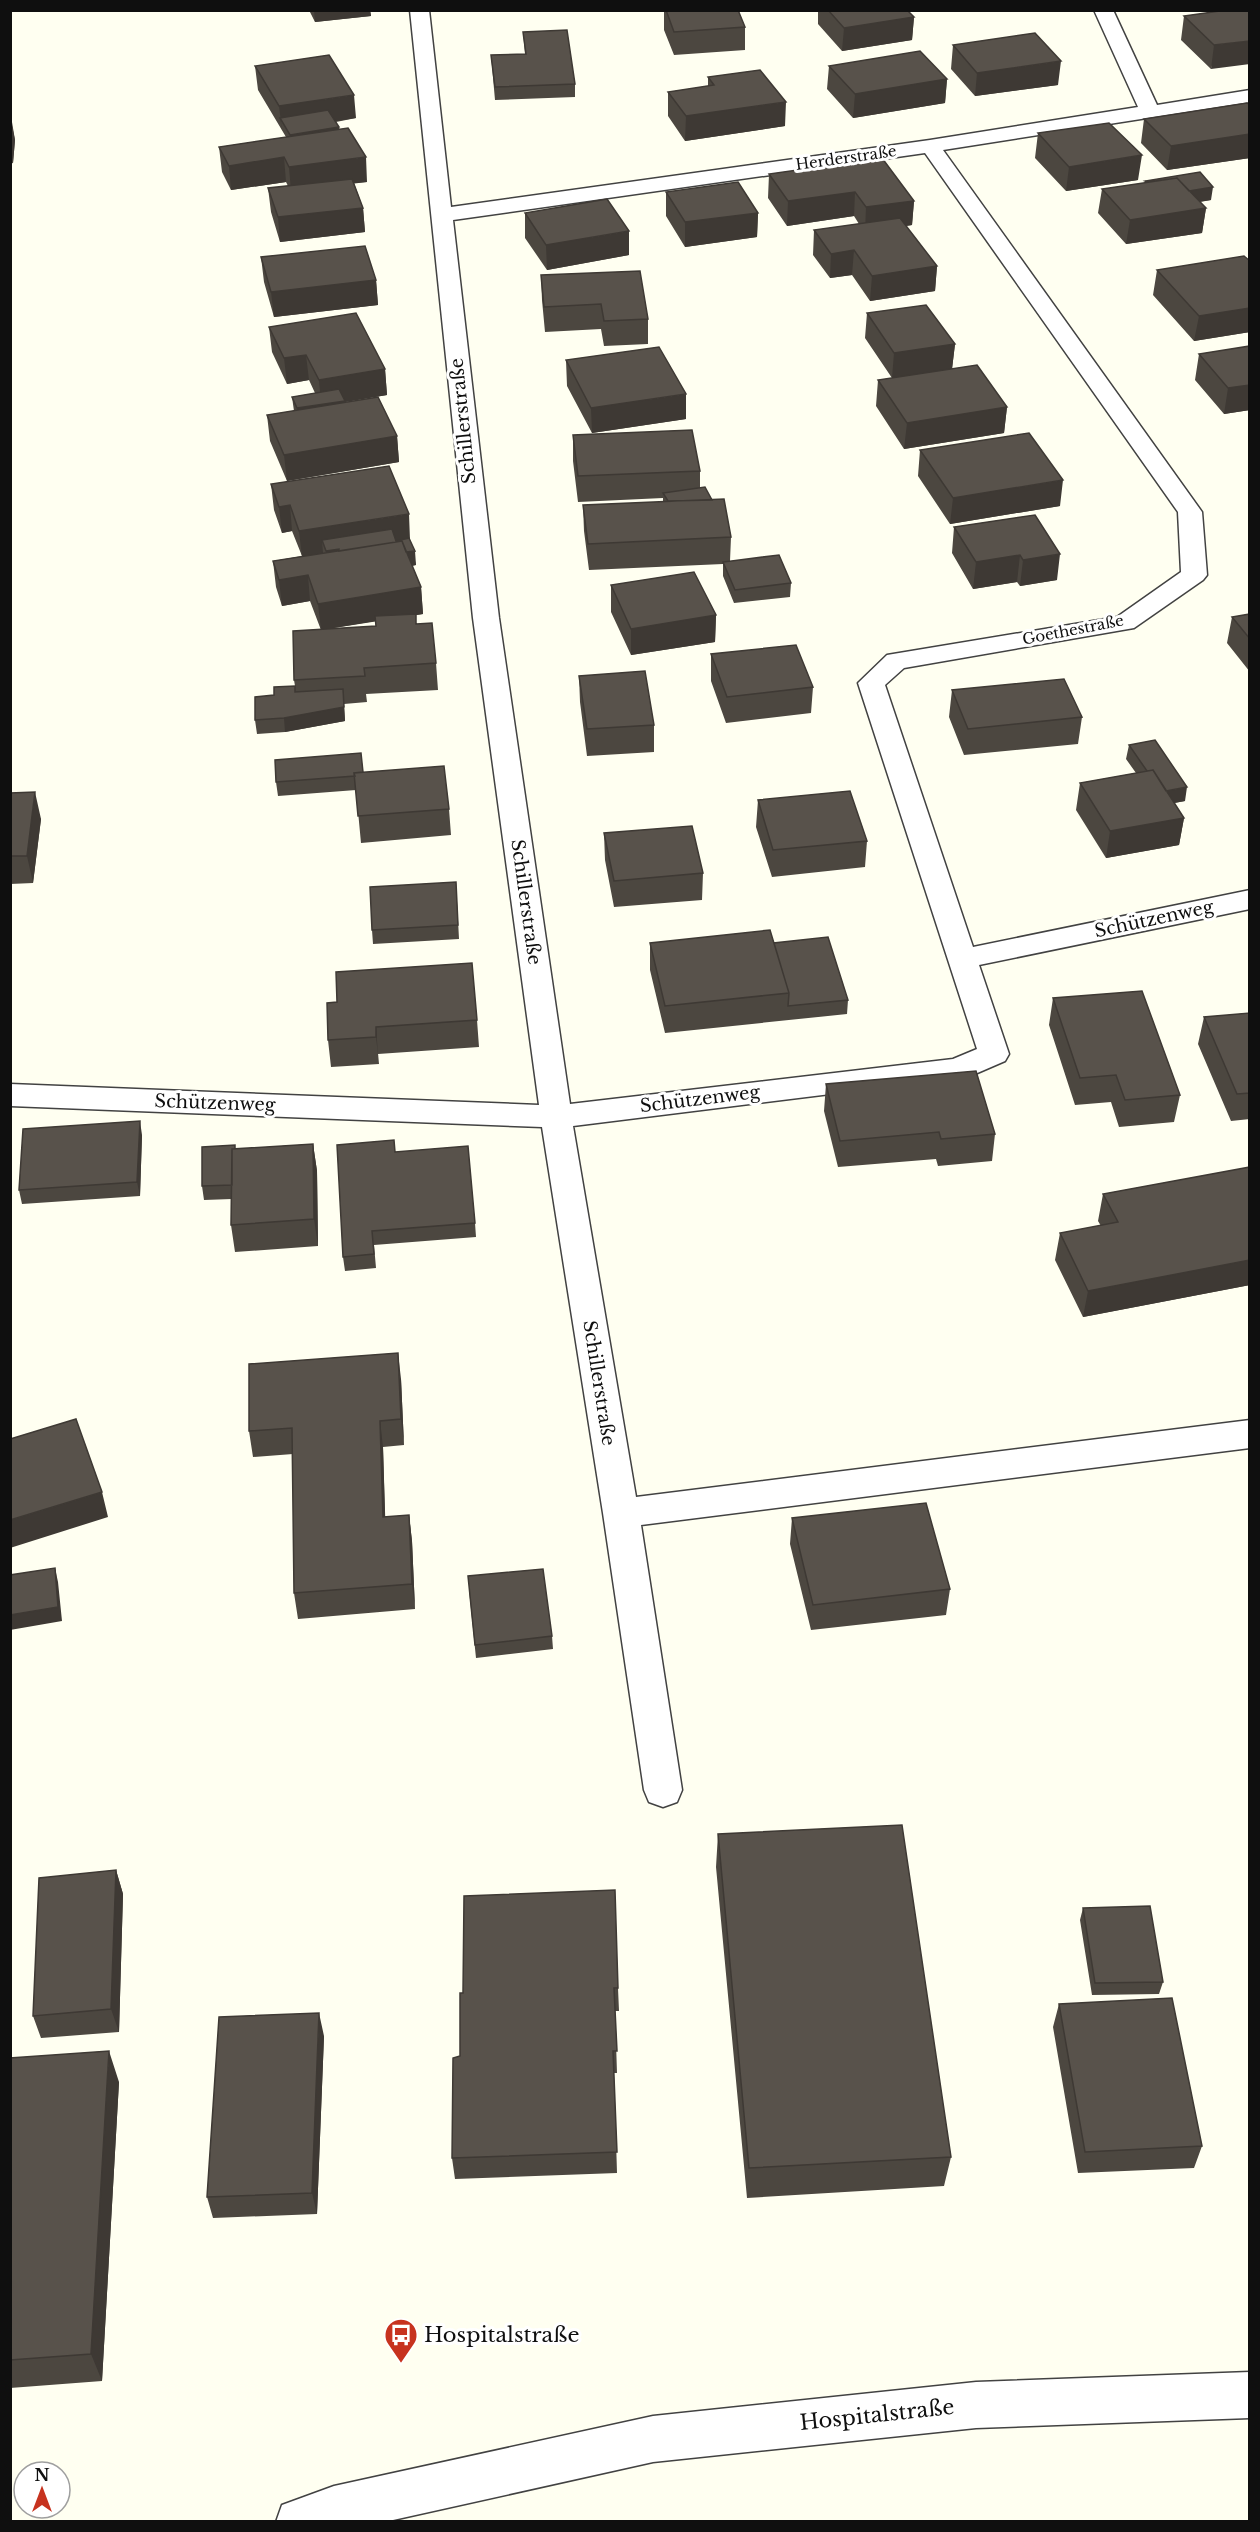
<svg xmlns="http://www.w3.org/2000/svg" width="1260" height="2532" font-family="'Libre Baskerville',serif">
<rect width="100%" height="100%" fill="#fffff1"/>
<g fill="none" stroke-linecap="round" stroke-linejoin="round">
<g stroke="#424242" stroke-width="3">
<path id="minor" d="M410 10H429L451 207 930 140 1138 107 1094 10H1113L1157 105 1250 90V102L943 150 1202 512 1207 575 1203 580 1134 628 904 668 885 685 973 947 1250 890V909L979 965 1009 1054 1005 1061 968 1077 573 1126 636 1497 1250 1420V1448L641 1525 682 1790 677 1802 663 1807 649 1802 644 1790 603 1513 542 1127 10 1106V1084L539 1105 473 618ZM925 153 1178 512 1181 572 1117 617 887 655 858 683 977 1049 953 1059 570 1104 499 618 453 220Z
M1250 2372V2418L976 2428 653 2462 384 2522H276L282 2505 334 2486 653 2416 976 2382Z"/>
</g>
<use href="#minor" fill="#fff" fill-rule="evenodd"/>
</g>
<path fill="#4c4740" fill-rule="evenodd" d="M309 10H370L371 16 315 22Z
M664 10H738L745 27V50L674 55 664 30Z
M818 10H907L914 17 912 40 842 51 818 24Z
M1227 10 1211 69 1181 40 1184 16Z
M523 32 575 84V97L495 100 491 55 525 54Z
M953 45 1058 85 975 96 951 69Z
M255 66 356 118 336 122 367 182 354 183 363 208 365 232 280 242 271 212 268 188 288 186 286 182 231 190 222 172 219 147 286 137 258 90Z
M829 66 947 79 945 103 853 118 827 89Z
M708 77 785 126 685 141 668 116V92L708 86Z
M1250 105V158L1167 170 1141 143 1144 119Z
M10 116 15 140 13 163 10 164Z
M1038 133 1138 180 1066 191 1035 158Z
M769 174 914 201 912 225 906 226 937 266 935 291 870 301 852 275 830 278 813 255 814 230 859 224 854 216 787 226 768 198Z
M1145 181 1211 200 1200 202 1206 208 1202 233 1126 244 1098 213 1102 189 1145 183Z
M666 192 758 213 757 237 685 247 666 216Z
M525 213 629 255 547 270 525 238Z
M261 257 376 280 378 305 274 317 264 282Z
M1250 261V332L1194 341 1153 295 1157 270Z
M541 275 648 319V344L604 346 601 329 545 332 542 300Z
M867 313 955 344 952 369 1007 407 1004 433 904 449 876 406 878 380 892 378 865 338Z
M269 327 385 369 387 395 345 402V403L397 436 399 462 287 481 270 441 267 415 294 411 292 397 315 393 309 380 287 384 272 352Z
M1250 346V410L1224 414 1195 380 1199 354Z
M566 360 686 419 592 433 567 386Z
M573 435 700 471V488L731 537 730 561 791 583 790 597 734 603 723 576V564L589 570 584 531 583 505 663 502V498L578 502 573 461Z
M920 450 1060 506 950 524 918 476Z
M271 484 410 540 416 565 412 566 421 587 423 614 416 615V624L436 663 438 690 366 694 367 702 344 704 345 721 285 732 257 734 255 720 274 695 295 686 294 680 321 630 310 601 282 606 276 587 273 561 302 556 292 531 282 533 274 510ZM375 621 376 626 322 630Z
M1035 515 1057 580 1020 586 1017 582 973 589 952 553 954 527Z
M611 585 716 615 715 642 631 655 611 612Z
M1250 614V672L1227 643 1232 617Z
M711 654 813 687 811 713 726 723 711 681Z
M579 676 654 725V752L587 756 580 702Z
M952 690 1082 717 1078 744 964 755 949 717Z
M1129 745 1185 801 1174 803 1184 818 1179 845 1106 858 1076 810 1080 783 1136 773 1126 759Z
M363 772 449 809 451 835 361 843 356 790 278 796 276 782Z
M10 793 41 819 33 883 10 884Z
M758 800 867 841 865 867 772 877 756 827Z
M604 833 703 873 702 900 614 907 605 860Z
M456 882 459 939 373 944 372 930Z
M650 943H774L848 1000 847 1014 665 1033 650 970Z
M1053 998 1180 1095 1174 1122 1119 1127 1111 1102 1075 1105 1049 1025Z
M337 1002 477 1020 479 1047 378 1054 379 1064 331 1067 328 1040Z
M1250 1013V1119L1231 1121 1198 1044 1204 1017Z
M826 1084 995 1134 992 1161 938 1166 936 1159 838 1167 824 1111Z
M142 1135 140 1196 22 1204 19 1190Z
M313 1144 317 1171 318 1246 235 1252 231 1225 232 1199 204 1200 202 1186 235 1149Z
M395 1152 475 1223 476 1237 374 1245 376 1268 345 1271 343 1257Z
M1250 1167V1285L1083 1317 1055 1260 1060 1233 1101 1226 1098 1221 1103 1194Z
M401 1379 404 1445 383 1447 385 1517 409 1515 412 1541 415 1609 298 1619 294 1593 293 1454 253 1457 249 1431Z
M792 1518 950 1589 946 1615 811 1630 790 1544Z
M469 1590 552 1636 553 1649 476 1658Z
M718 1834 951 2157 944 2186 747 2198 716 1867Z
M116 1870 123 1894 119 2032 41 2038 33 2016Z
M1083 1908 1163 1982 1159 1994 1092 1995 1080 1920Z
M618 1988 619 2011H615L617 2073H614L617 2173 455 2179 452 2158 460 2056V1993Z
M1059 2004 1202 2146 1194 2168 1078 2173 1053 2027Z
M324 2036 317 2214 213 2218 207 2197Z
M10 2058 119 2082 102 2381 10 2388Z"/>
<path fill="#3e3934" d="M314 10H370L371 16 315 22Z
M914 17 912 40 842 51 844 28Z
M1250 41V64L1211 69 1214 45Z
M1061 61 1058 85 975 96 977 73Z
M947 79 945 103 853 118 855 94Z
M354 95 356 118 287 129 280 118 282 130 279 106Z
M786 102 785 126 685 141 686 116Z
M11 116 15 140 13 163 10 147Z
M339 127 340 140 292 148 290 135Z
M1250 134V158L1167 170 1171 146Z
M1142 155 1138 180 1066 191 1069 167Z
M284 157 286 182 231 190 229 166Z
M366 157 367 182 291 191 289 167Z
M1213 187 1211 200 1176 205 1178 192Z
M855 192 854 216 787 226 788 201Z
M914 201 912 225 865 232 866 207Z
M363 208 365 232 280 242 278 217Z
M1206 208 1202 233 1126 244 1130 220Z
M758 213 757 237 685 247V222Z
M629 231V255L547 270 546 245Z
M854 250 852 275 830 278 831 254Z
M937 266 935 291 870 301 872 276Z
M376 280 378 305 274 317 271 292Z
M1250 308V332L1194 341 1199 316Z
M955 344 952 369 892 378 894 353Z
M306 355 309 380 287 384 284 358Z
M385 369 387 395 345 402 346 414 299 422 297 408 321 404 319 380Z
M1250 385V410L1224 414 1228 388Z
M686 394V419L592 433 591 408Z
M1007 407 1004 433 904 449 907 423Z
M397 436 399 462 287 481 284 455Z
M1063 480 1060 506 950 524 953 498Z
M290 505 292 531 282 533 279 507Z
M409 514 410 540 339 551 327 565 326 551 322 540 323 553 302 557 299 531Z
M415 551 416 565 345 576 344 562Z
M1060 554 1057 580 1020 586 1023 560Z
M1020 555 1017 582 973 589 976 562Z
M308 575 310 601 282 606 279 580Z
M421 587 423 614 321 630 318 604Z
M716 615 715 642 631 655V629Z
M343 689 345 721 285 732 284 718Z
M1187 787 1185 801 1158 806 1161 792Z
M35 792 41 819 33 883 27 856Z
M1184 818 1179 845 1106 858 1110 831Z
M376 1027 378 1054 379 1064 376 1037Z
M140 1121 142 1135 140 1196 137 1182Z
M313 1144 317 1171 318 1246 314 1219Z
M1250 1260V1285L1083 1317 1088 1291Z
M398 1353 401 1379 404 1445 401 1419Z
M380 1421 383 1447 386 1543 383 1517Z
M102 1492 108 1517 10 1548V1520Z
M409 1515 412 1541 415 1609 412 1584Z
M55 1568 58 1582 62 1621 10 1630V1615Z
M116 1870 123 1894 119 2032 111 2009Z
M319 2013 324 2036 317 2214 312 2193Z
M109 2051 119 2082 102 2381 91 2354Z"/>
<path fill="#58524b" stroke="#3e3934" stroke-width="1.5" d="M666 10H738L745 27 674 32Z
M828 10H907L914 17 844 28Z
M1227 10H1250V41L1214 45 1184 16Z
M567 30 575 84 495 87 491 55 526 54 523 32Z
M1035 33 1061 61 977 73 953 45Z
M920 51 947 79 855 94 829 66Z
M329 55 354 95 279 106 255 66Z
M760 70 786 102 686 116 668 92 714 85 708 77Z
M1247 103 1250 105V134L1171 146 1144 119Z
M328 110 339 127 290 135 280 118Z
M1109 123 1142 155 1069 167 1038 133Z
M348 128 366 157 289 167 284 157 229 166 219 147Z
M882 158 914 201 866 207 855 192 788 201 769 174Z
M1200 172 1213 187 1189 191 1177 178 1147 182 1145 181Z
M1177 178 1206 208 1130 220 1102 189Z
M352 179 363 208 278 217 268 188Z
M738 182 758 213 685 222 666 192Z
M607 199 629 231 546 245 525 213Z
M900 218 937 266 872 276 854 250 831 254 814 230Z
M365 246 376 280 271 292 261 257Z
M1244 256 1250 261V308L1199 316 1157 270Z
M640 271 648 319 604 321 601 304 544 307 541 275Z
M926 305 955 344 894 353 867 313Z
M356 313 385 369 319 380 306 355 284 358 269 327Z
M1250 346V385L1228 388 1199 354Z
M659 347 686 394 591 408 566 360Z
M977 365 1007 407 907 423 878 380Z
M339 389 345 401 297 408 292 397Z
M378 397 397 436 284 455 267 415Z
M692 430 700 471 578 476 573 435Z
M1029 433 1063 480 953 498 920 450Z
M389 466 409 514 299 531 290 505 279 507 271 484Z
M705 487 712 500 668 501 663 493Z
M724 499 731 537 588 544 583 505Z
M1035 515 1060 554 1023 560 1020 555 976 562 954 527Z
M392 529 396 541 409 538 415 551 406 552 402 541 339 551V549L326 551 322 540Z
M402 541 421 587 318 604 308 575 279 580 273 561Z
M779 555 791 583 735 590 723 562Z
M694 572 716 615 631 629 611 585Z
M416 614V624L432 623 436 663 364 668 365 676 294 680 293 631 376 626 375 616Z
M1250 614V639L1232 617Z
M796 645 813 687 727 697 711 654Z
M645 671 654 725 587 729 579 676Z
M1064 679 1082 717 968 729 952 690Z
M295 686V692L343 689 344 707 284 718 255 720V697L274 695V687Z
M1155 740 1187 787 1166 791 1153 770 1147 771 1129 745Z
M361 753 363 772 354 773 355 776 276 782 275 760Z
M444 766 449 809 358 816 354 773Z
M1153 770 1184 818 1110 831 1080 783Z
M850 791 867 841 773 850 758 800Z
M35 792 27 856H10V793Z
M692 826 703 873 614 881 604 833Z
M456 882 458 925 372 930 370 887Z
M770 930 789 993 665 1006 650 943Z
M828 937 848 1000 788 1006 789 993 774 943Z
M472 963 477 1020 376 1027V1037L328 1040 327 1003 337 1002 336 972Z
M1142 991 1180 1095 1125 1100 1116 1075 1080 1078 1053 998Z
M1250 1013V1093L1237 1094 1204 1017Z
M976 1071 995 1134 941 1139 939 1132 840 1141 826 1084Z
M140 1121 137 1182 19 1190 23 1129Z
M394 1140 395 1152 468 1146 475 1223 372 1231 374 1254 343 1257 337 1145Z
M313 1144 314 1219 231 1225 232 1149Z
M235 1145V1149H232V1185L202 1186V1147Z
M1250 1167V1260L1088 1291 1060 1233 1118 1222 1103 1194Z
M398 1353 401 1419 380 1421 383 1517 409 1515 412 1584 294 1593 292 1428 249 1431V1364Z
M76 1419 102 1492 10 1520V1439Z
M926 1503 950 1589 813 1605 792 1518Z
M55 1568 58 1607 10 1615V1575Z
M543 1569 552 1636 475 1645 468 1576Z
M902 1825 951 2157 749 2168 718 1834Z
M116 1870 111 2009 33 2016 39 1878Z
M615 1890 618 1988H614L617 2051H613L617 2152 452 2158 453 2058 460 2056V1993H463L464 1896Z
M1150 1906 1163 1982 1095 1983 1083 1908Z
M1172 1998 1202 2146 1085 2152 1059 2004Z
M319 2013 312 2193 207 2197 219 2017Z
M109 2051 91 2354 10 2360V2058Z"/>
<defs>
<g id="bus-pin" transform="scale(1.725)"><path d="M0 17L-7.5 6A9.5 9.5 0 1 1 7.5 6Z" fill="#c7331f" stroke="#fff"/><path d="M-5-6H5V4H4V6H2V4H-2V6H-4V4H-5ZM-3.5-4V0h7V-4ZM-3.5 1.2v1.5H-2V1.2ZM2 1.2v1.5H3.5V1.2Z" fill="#fff"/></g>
</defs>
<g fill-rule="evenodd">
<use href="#bus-pin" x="401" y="2335"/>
</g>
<g text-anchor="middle" stroke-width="6" stroke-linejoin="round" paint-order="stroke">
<g font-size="15" fill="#0f0f0f" stroke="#fff">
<text transform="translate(846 158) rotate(-8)" y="5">Herderstraße</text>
<text transform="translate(1073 630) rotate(-11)" y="5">Goethestraße</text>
</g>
<g font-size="18" fill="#0f0f0f" stroke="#fff">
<text transform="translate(463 421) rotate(-96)" y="6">Schillerstraße</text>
<text transform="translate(526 902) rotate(82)" y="6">Schillerstraße</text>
<text transform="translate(1154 919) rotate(-12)" y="6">Schützenweg</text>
<text transform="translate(700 1099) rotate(-7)" y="6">Schützenweg</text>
<text transform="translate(215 1103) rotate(2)" y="6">Schützenweg</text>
<text transform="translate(599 1383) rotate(81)" y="6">Schillerstraße</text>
</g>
<g font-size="21" fill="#0f0f0f" stroke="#fff" text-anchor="start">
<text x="424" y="2342">Hospitalstraße</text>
</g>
<g font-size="21" fill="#0f0f0f" stroke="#fff">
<text transform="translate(877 2415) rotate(-6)" y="7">Hospitalstraße</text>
</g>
</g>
<rect width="1260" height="2532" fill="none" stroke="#0f0f0f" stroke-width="24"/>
<g transform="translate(42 2490)"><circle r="28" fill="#ffffff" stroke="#9f9f9f" stroke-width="1.5"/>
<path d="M0-4.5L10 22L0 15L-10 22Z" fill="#c7331f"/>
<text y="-9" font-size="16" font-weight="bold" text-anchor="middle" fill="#0f0f0f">N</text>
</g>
</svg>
